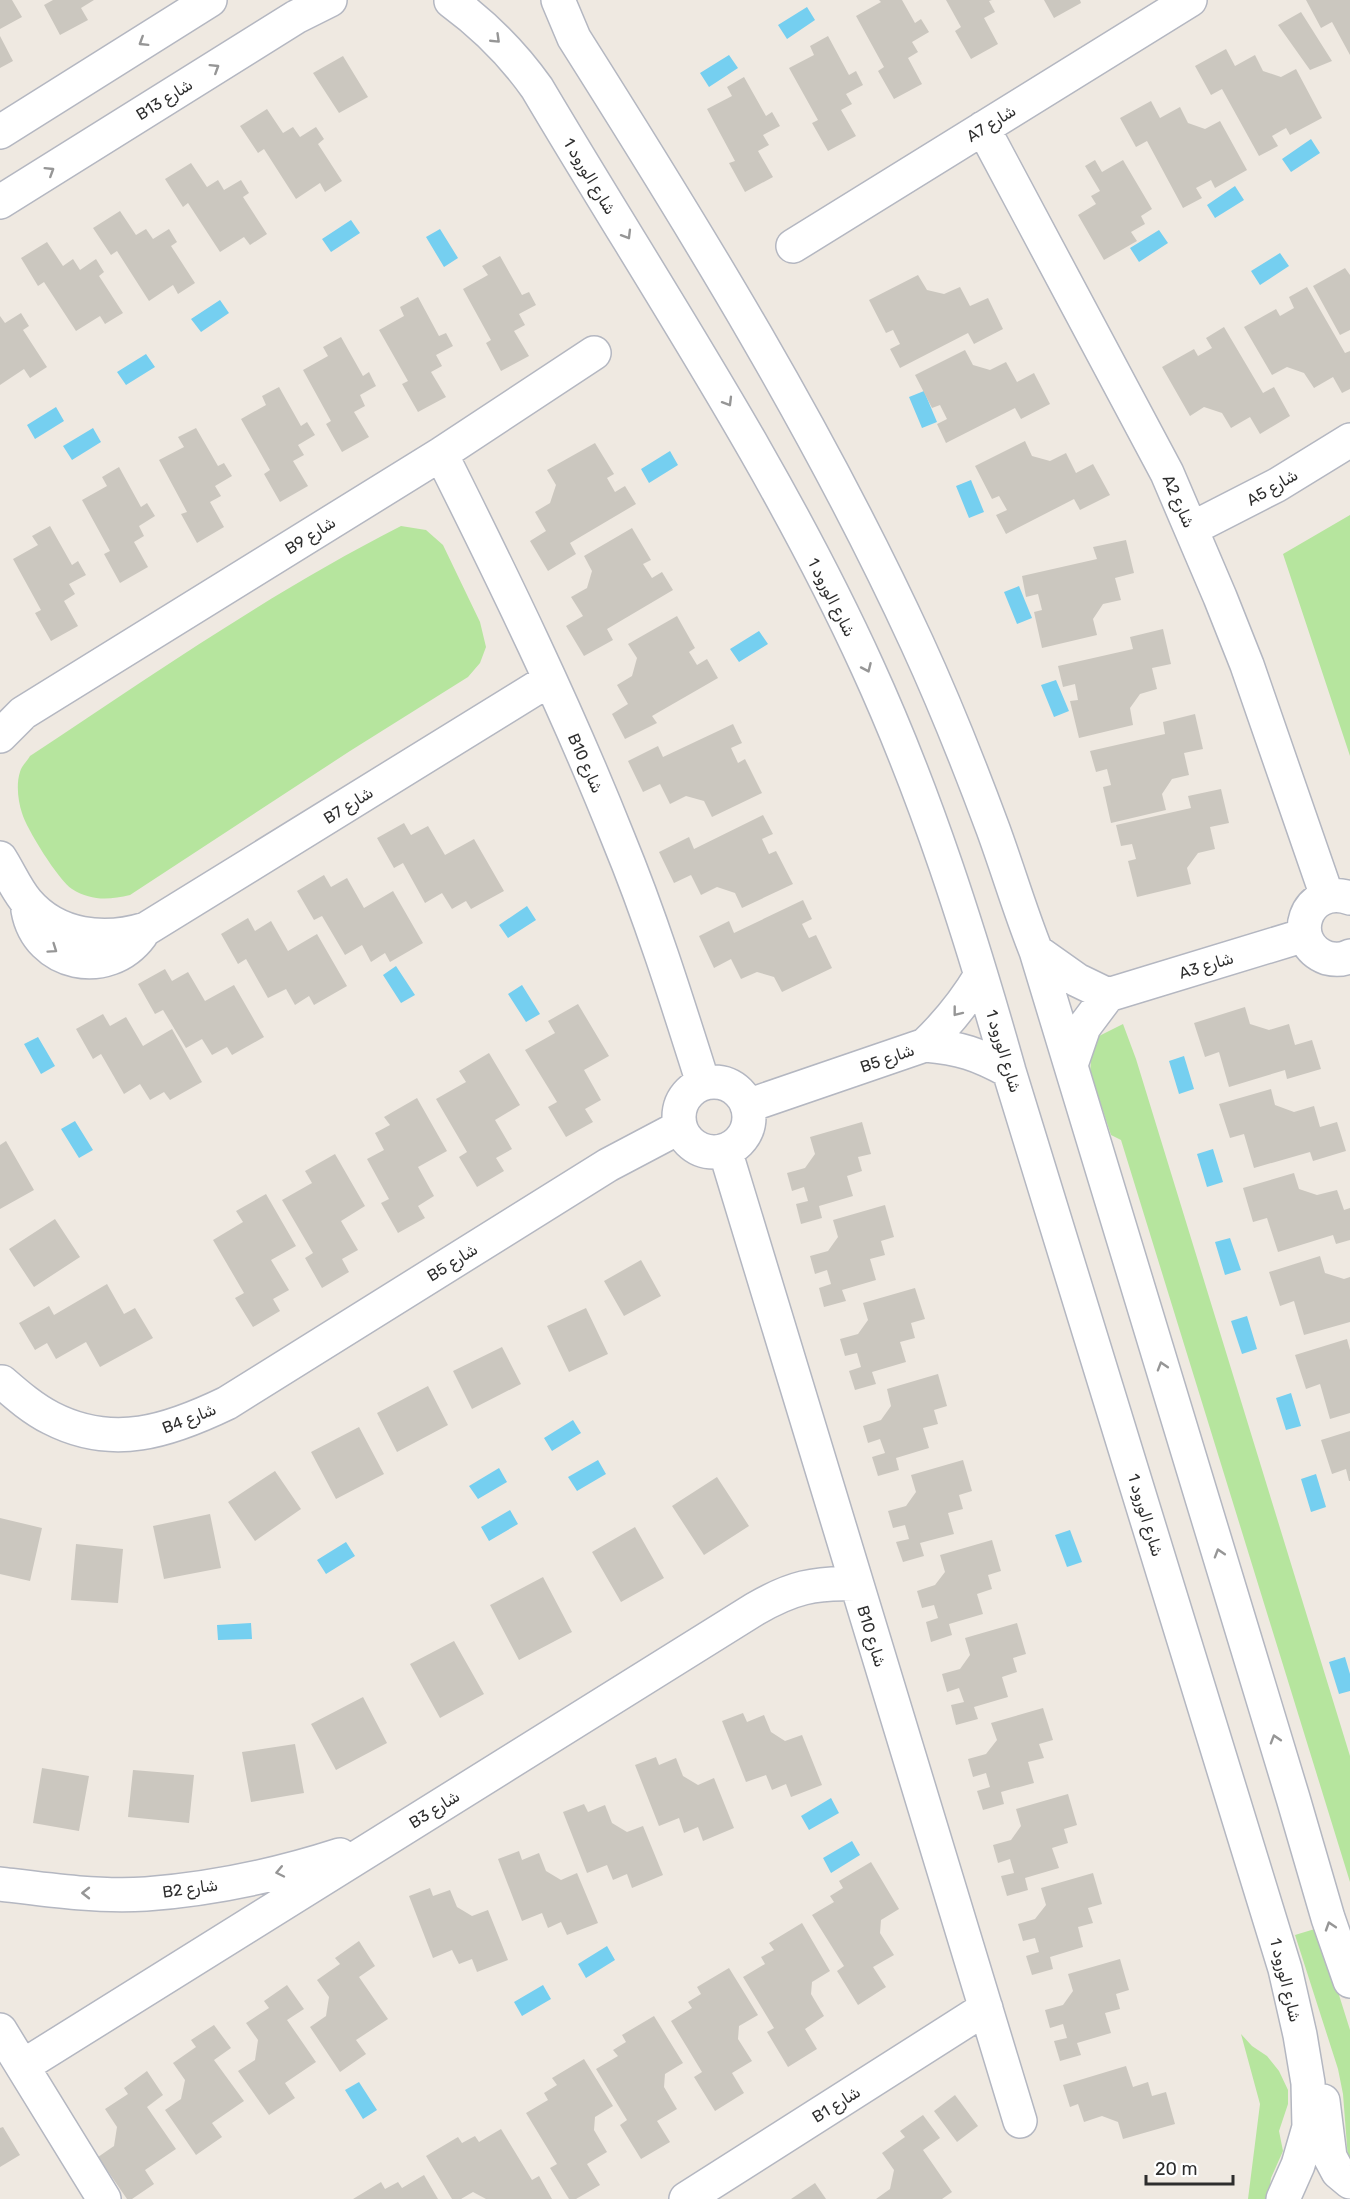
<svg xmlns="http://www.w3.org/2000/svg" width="1350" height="2199" font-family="Rubik,'Noto Naskh Arabic',sans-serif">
<rect width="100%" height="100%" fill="#efe9e1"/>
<path fill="#b6e59e" d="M1350 515V756L1283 554Z
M401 526 426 530 443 545 480 622 486 647 480 663 468 677 350 751 130 895C109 900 91 901 72 889 59 881 26 828 22 813 18 801 16 784 20 772 21 767 27 761 30 756 151 676 271 592 401 526Z
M1123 1024 1136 1059 1350 1756V1882L1121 1140 1111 1135 1090 1072 1093 1039Z
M1318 1928 1350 2030V2162L1348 2159 1343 2094 1338 2069 1295 1935Z
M1241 2034 1252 2046 1267 2056 1279 2071 1288 2090V2104L1279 2131 1283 2151 1271 2178 1268 2199H1248L1260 2104Z"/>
<path fill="#75cff0" d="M807 7 815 20 787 39 778 25Z
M729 55 738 68 709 87 700 73Z
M1311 139 1320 153 1291 172 1282 159Z
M1235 186 1244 200 1215 218 1207 205Z
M351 220 360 233 331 252 322 239Z
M440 229 458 258 444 267 426 237Z
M1159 230 1168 243 1139 262 1130 248Z
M1280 253 1289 266 1260 285 1251 271Z
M220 300 229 313 201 332 191 319Z
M146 354 155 367 126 385 117 372Z
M924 391 937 422 922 428 909 397Z
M56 407 64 421 35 439 27 425Z
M93 428 101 442 72 460 63 446Z
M670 451 678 465 649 483 641 469Z
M971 480 984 512 969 518 956 486Z
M1019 586 1032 618 1017 624 1004 592Z
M759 631 768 644 739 662 730 649Z
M1056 680 1069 711 1054 717 1041 685Z
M527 906 536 920 508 938 499 925Z
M396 966 415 995 401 1003 383 975Z
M522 985 540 1014 526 1022 508 994Z
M38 1037 55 1066 41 1074 24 1044Z
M1184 1056 1194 1089 1179 1094 1169 1061Z
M75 1121 93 1150 79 1158 61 1129Z
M1213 1149 1223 1182 1207 1187 1197 1154Z
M1230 1238 1241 1270 1225 1275 1215 1242Z
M1247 1316 1257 1349 1242 1354 1231 1321Z
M1291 1393 1301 1426 1286 1430 1276 1398Z
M573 1420 581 1433 552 1451 544 1438Z
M598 1460 606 1474 577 1491 568 1477Z
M499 1468 507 1482 478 1499 469 1486Z
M1316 1474 1326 1507 1311 1512 1301 1479Z
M510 1510 518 1524 489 1541 481 1527Z
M1070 1530 1082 1562 1067 1567 1055 1535Z
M346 1542 355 1556 326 1574 317 1560Z
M251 1623 252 1639 218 1640 217 1625Z
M1345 1657 1350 1674V1691L1339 1694 1329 1662Z
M831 1798 839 1813 809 1830 801 1816Z
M852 1841 860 1855 831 1873 823 1858Z
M607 1946 615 1960 586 1978 578 1964Z
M543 1985 551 1999 522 2016 514 2002Z
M359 2082 377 2110 363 2119 345 2090Z"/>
<path fill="#cbc7bf" d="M0 0H12L22 17 0 29Z
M53 0H94L81 8 88 20 60 35 44 5Z
M879 0H902L915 23 921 19 929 32 912 42 918 52 908 58 922 84 894 99 878 71 884 67 856 16 881 2Z
M946 0H992L989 1 995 12 984 18 998 44 971 59 955 31 961 27Z
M1044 0H1080L1081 3 1054 18Z
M1306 0H1350V55L1332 22 1321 28Z
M1301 12 1332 61 1310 70 1278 25Z
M0 36 13 61 0 68Z
M828 36 849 75 856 71 863 85 846 94 852 104 841 110 856 136 828 151 812 123 818 120 789 68 814 55 810 46Z
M1226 49 1235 66 1255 55 1263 71 1281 77 1296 69 1322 118 1290 135 1286 128 1272 136 1278 146 1259 156 1222 89 1211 95 1195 66Z
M343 56 368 97 339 113 313 73Z
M744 77 766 116 772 112 780 126 763 135 769 145 758 151 773 177 745 192 729 163 735 161 707 109 732 96 727 87Z
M1151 101 1160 118 1180 107 1188 123 1205 129 1220 121 1247 170 1215 188 1211 180 1196 188 1202 198 1183 208 1147 141 1136 147 1120 118Z
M267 109 283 133 293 127 300 137 316 127 324 139 318 144 342 181 325 192 320 183 296 199 264 149 258 153 240 126Z
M1095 160 1102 172 1123 160 1152 209 1141 216 1145 224 1131 232 1137 241 1104 260 1078 215 1096 204 1091 196 1100 191 1085 166Z
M191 163 207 187 218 180 224 190 241 180 249 193 243 197 267 234 250 245 244 237 220 252 188 203 183 207 165 179Z
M120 211 136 235 146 229 153 239 169 229 177 242 171 246 195 283 178 294 173 285 149 301 117 251 111 255 93 228Z
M47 242 63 266 73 259 80 270 96 259 104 272 99 276 123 313 105 324 100 316 76 331 44 282 38 286 21 258Z
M500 256 522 295 529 292 536 305 519 314 525 325 514 331 529 356 501 371 486 343 491 340 463 289 488 275 482 266Z
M1345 268 1350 275V330L1340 335 1313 286Z
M918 275 927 290 944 294 960 287 970 306 988 298 1003 329 974 344 968 333 900 368 890 349 900 344 893 330 886 333 869 300Z
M1307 287 1345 353 1350 351V389L1342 393 1333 377 1314 388 1304 373 1287 367 1272 375 1244 327 1276 309 1280 316 1294 308 1289 297Z
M418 297 439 336 446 333 453 346 436 355 442 366 431 372 446 397 418 412 402 384 408 381 379 330 404 316 400 307Z
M21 313 29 326 23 330 47 367 30 378 24 369 0 385V316L5 323Z
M1224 327 1263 393 1274 387 1290 416 1260 434 1250 417 1231 428 1222 413 1204 407 1190 416 1162 367 1194 349 1198 356 1212 348 1206 338Z
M341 337 363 376 369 372 376 386 360 395 365 406 354 412 369 437 342 452 326 424 331 421 303 370 328 356 323 347Z
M965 350 973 365 990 370 1006 362 1017 382 1034 373 1050 404 1021 419 1015 408 946 443 937 424 947 419 940 405 932 408 915 375Z
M279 387 301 426 307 422 315 435 298 445 304 455 293 461 308 486 280 502 264 474 270 470 241 419 266 405 262 396Z
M196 428 218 466 224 463 232 476 215 486 221 496 210 502 224 527 197 543 181 514 187 512 159 460 184 447 178 437Z
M1025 441 1032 456 1050 461 1066 453 1076 473 1093 464 1110 495 1080 510 1074 499 1006 534 996 515 1007 510 999 496 992 499 975 466Z
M595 443 614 474 607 478 615 492 625 486 636 504 570 543 576 554 548 571 530 541 546 531 535 512 550 503 556 485 547 470Z
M119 467 141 507 147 503 155 516 139 526 144 536 134 542 148 567 120 583 104 554 110 551 82 500 107 486 102 477Z
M50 526 72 565 78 561 86 575 69 584 75 594 64 601 78 626 51 641 35 613 41 610 13 559 38 545 32 536Z
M632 528 651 560 643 564 652 578 662 572 673 590 607 629 613 640 584 656 566 626 583 616 571 597 587 588 592 571 584 556Z
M1126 540 1134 573 1115 578 1121 600 1103 604 1093 619 1097 635 1042 648 1034 612 1042 610 1038 594 1026 597 1022 576 1097 559 1093 547Z
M677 616 695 648 689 652 697 665 707 659 718 678 652 716 657 723 625 739 612 714 628 704 617 685 632 676 637 658 628 644Z
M1163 629 1171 664 1152 668 1157 689 1140 694 1130 708 1133 725 1079 738 1070 701 1078 700 1075 684 1063 687 1058 666 1133 649 1130 637Z
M1195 714 1203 749 1184 753 1189 775 1172 779 1162 794 1166 810 1111 823 1103 787 1111 785 1107 769 1096 772 1090 751 1165 734 1163 722Z
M733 724 742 743 731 748 738 763 745 759 762 793 712 817 704 801 686 796 670 804 660 784 643 792 628 761 658 746 663 757Z
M1221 789 1229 823 1210 827 1215 849 1198 853 1187 868 1191 884 1137 897 1128 861 1136 859 1132 844 1121 846 1116 825 1191 808 1188 796Z
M763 815 773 834 762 839 769 854 776 851 793 884 742 908 735 893 717 887 701 895 691 875 674 883 659 852 689 837 694 849Z
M404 823 411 835 428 826 445 855 474 839 504 891 471 909 466 901 452 909 442 893 425 903 403 863 394 868 377 838Z
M324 875 331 887 347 878 364 908 393 891 423 943 390 962 385 953 371 962 362 945 345 955 322 916 314 920 297 891Z
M803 900 812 919 802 924 809 938 816 935 832 968 782 992 774 977 757 972 741 979 731 959 714 968 699 936 729 921 734 933Z
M248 918 255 931 271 921 288 951 317 934 347 986 314 1005 309 996 295 1005 286 989 268 998 246 959 238 964 221 934Z
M165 969 172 981 188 972 205 1001 234 985 264 1037 232 1055 227 1047 212 1055 202 1039 186 1048 163 1010 155 1014 138 984Z
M578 1004 609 1056 584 1070 601 1100 585 1109 593 1122 566 1137 548 1107 557 1102 525 1050 555 1033 548 1021Z
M1245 1007 1250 1024 1269 1030 1289 1024 1295 1045 1312 1040 1321 1069 1287 1079 1285 1070 1229 1087 1219 1052 1205 1057 1194 1023Z
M103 1014 110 1026 126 1017 143 1046 172 1029 202 1082 170 1100 164 1092 150 1100 140 1084 124 1094 101 1054 93 1059 76 1029Z
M489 1053 520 1105 495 1120 512 1149 496 1158 504 1171 477 1187 459 1157 467 1152 436 1099 466 1082 459 1071Z
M1271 1089 1275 1105 1294 1112 1314 1106 1320 1127 1337 1122 1346 1151 1313 1161 1310 1152 1254 1168 1244 1134 1230 1138 1219 1104Z
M417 1098 447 1151 418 1167 434 1196 418 1206 425 1218 398 1233 381 1203 389 1199 367 1159 384 1150 375 1133 390 1125 384 1117Z
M862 1122 871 1154 858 1157 862 1171 847 1176 853 1196 819 1206 822 1218 801 1224 796 1204 808 1201 804 1187 792 1191 787 1173 805 1168 815 1154 810 1137Z
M6 1141 34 1190 0 1209V1145Z
M335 1154 365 1206 341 1221 358 1250 342 1259 349 1272 322 1288 305 1258 313 1253 282 1200 312 1183 305 1171Z
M1294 1173 1299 1189 1317 1195 1337 1190 1344 1210 1350 1208V1240L1336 1244 1333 1235 1278 1252 1267 1218 1253 1222 1243 1188Z
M266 1194 296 1246 271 1260 289 1290 273 1299 280 1311 253 1327 235 1298 244 1293 213 1240 243 1222 236 1211Z
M885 1205 894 1237 881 1241 885 1255 870 1259 876 1280 842 1290 846 1301 824 1307 819 1288 831 1284 827 1270 815 1274 810 1256 828 1251 838 1237 833 1220Z
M55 1219 80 1257 34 1287 9 1249Z
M1320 1256 1325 1273 1344 1279 1350 1277V1322L1304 1335 1294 1301 1280 1306 1269 1272Z
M641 1260 661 1296 624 1316 604 1281Z
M107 1284 124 1314 135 1308 153 1338 100 1367 86 1342 56 1359 47 1343 35 1350 19 1323 49 1306 54 1315Z
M915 1288 925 1319 911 1323 915 1338 900 1342 906 1362 872 1372 876 1384 855 1390 849 1371 861 1367 857 1353 845 1356 840 1339 858 1334 868 1320 863 1303Z
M586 1308 608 1354 569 1372 547 1326Z
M1347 1339 1350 1350V1413L1330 1419 1320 1384 1306 1389 1295 1355Z
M502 1347 521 1384 472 1409 453 1371Z
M938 1374 947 1406 934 1410 938 1424 923 1428 929 1448 896 1458 899 1470 878 1476 872 1457 885 1453 880 1439 868 1443 863 1426 881 1420 891 1406 887 1389Z
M428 1386 448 1425 397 1452 377 1413Z
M359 1427 384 1474 336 1499 311 1452Z
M1350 1431V1481H1349L1346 1469 1332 1474 1321 1440Z
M963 1460 972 1491 959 1495 963 1509 948 1513 954 1534 920 1543 924 1556 903 1562 896 1542 909 1539 905 1525 893 1528 888 1511 906 1506 916 1492 911 1475Z
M275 1471 301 1509 255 1541 228 1502Z
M717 1477 749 1526 704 1555 672 1506Z
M210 1514 221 1568 164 1579 153 1526Z
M0 1518 42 1528 30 1581 0 1574Z
M635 1527 664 1578 621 1602 592 1552Z
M992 1540 1001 1571 988 1575 992 1589 977 1594 983 1614 949 1624 952 1635 931 1642 926 1622 938 1618 934 1605 922 1608 917 1591 935 1585 945 1572 940 1555Z
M76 1544 123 1549 118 1603 71 1600Z
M543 1577 572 1632 519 1660 490 1605Z
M1017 1623 1026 1654 1013 1658 1017 1672 1002 1677 1008 1697 974 1707 978 1719 956 1725 951 1705 964 1702 959 1688 947 1692 942 1674 960 1669 970 1655 965 1638Z
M454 1641 484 1694 440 1718 410 1664Z
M363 1697 387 1743 336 1770 311 1724Z
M1043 1708 1053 1740 1039 1744 1044 1758 1028 1762 1034 1783 1001 1792 1004 1804 983 1810 977 1791 990 1787 986 1773 973 1777 968 1759 986 1754 997 1740 991 1723Z
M743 1713 747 1722 764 1715 771 1732 785 1741 802 1735 822 1785 791 1797 786 1784 772 1790 766 1775 746 1782 722 1721Z
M295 1744 304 1793 251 1802 242 1752Z
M656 1757 659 1765 676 1758 683 1776 698 1785 714 1778 734 1828 703 1841 698 1827 684 1833 679 1818 659 1826 635 1765Z
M42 1768 89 1776 79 1831 33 1823Z
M133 1770 194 1775 189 1823 128 1817Z
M1068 1794 1077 1825 1064 1829 1068 1843 1052 1848 1059 1868 1025 1878 1028 1890 1007 1896 1001 1876 1014 1873 1010 1859 998 1863 993 1845 1011 1840 1021 1826 1016 1809Z
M584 1804 588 1812 605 1805 612 1823 627 1832 643 1826 663 1875 632 1888 627 1874 613 1880 607 1865 587 1873 563 1812Z
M519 1851 522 1860 539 1853 546 1871 561 1880 577 1873 598 1923 567 1935 561 1922 548 1928 542 1913 522 1921 498 1859Z
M871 1862 899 1909 881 1920 880 1933 894 1955 873 1967 886 1987 858 2005 837 1971 844 1966 812 1915 834 1902 830 1896 843 1888 839 1881Z
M1093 1873 1102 1904 1088 1908 1093 1923 1078 1927 1083 1947 1050 1957 1053 1969 1032 1975 1026 1956 1039 1952 1035 1938 1023 1941 1018 1924 1035 1919 1046 1905 1041 1888Z
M430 1888 433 1896 450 1890 457 1907 472 1916 488 1910 508 1960 477 1972 472 1959 459 1964 452 1950 433 1958 409 1896Z
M802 1923 830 1971 812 1982 811 1994 824 2016 805 2029 817 2049 788 2067 767 2032 774 2028 743 1977 765 1964 761 1957 774 1950 769 1943Z
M359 1941 375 1966 359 1977 388 2019 356 2040 366 2054 340 2072 310 2027 326 2016 329 1997 317 1980 340 1964 335 1958Z
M1120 1959 1129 1990 1116 1994 1120 2009 1105 2013 1111 2033 1077 2043 1081 2055 1060 2061 1054 2041 1067 2038 1063 2024 1050 2028 1045 2010 1063 2005 1073 1991 1068 1974Z
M729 1968 758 2015 739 2026 738 2039 752 2061 732 2073 744 2093 715 2111 694 2077 702 2072 671 2021 692 2008 688 2002 701 1994 697 1987Z
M287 1985 304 2009 287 2020 316 2062 285 2083 295 2098 269 2115 238 2071 255 2060 258 2040 246 2023 269 2008 264 2001Z
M654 2016 683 2063 665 2074 664 2087 677 2109 657 2121 670 2142 641 2159 620 2125 627 2120 596 2069 618 2056 613 2050 626 2042 622 2035Z
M214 2025 231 2048 214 2060 244 2101 212 2123 222 2137 196 2155 165 2110 181 2099 185 2080 173 2063 196 2047 191 2040Z
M584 2059 613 2106 595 2117 594 2130 607 2152 587 2164 600 2185 576 2199H569L550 2168 557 2164 526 2113 548 2100 544 2093 557 2085 552 2078Z
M1126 2066 1133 2087 1148 2082 1152 2096 1166 2092 1175 2124 1123 2139 1118 2122 1102 2116 1084 2122 1078 2104 1070 2107 1063 2085Z
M147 2071 163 2095 147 2107 176 2149 145 2170 154 2184 132 2199H127L98 2157 114 2146 117 2127 105 2109 128 2094 124 2088Z
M955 2095 978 2126 957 2142 934 2111Z
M923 2115 940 2138 923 2150 952 2192 942 2199H876L890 2189 894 2170 882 2153 905 2137 900 2131Z
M3 2127 20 2155 0 2167V2128Z
M501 2129 532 2180 539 2176 552 2199H486L473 2192 461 2199H452L426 2156 458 2137 462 2143 475 2136 479 2142Z
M424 2175 438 2199H353L381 2182 385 2189 398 2182 402 2188Z
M815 2183 826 2199H791Z"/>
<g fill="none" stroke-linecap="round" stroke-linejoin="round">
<g stroke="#b4b7c1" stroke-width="36">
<path id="minor" d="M558 0 574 38C698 234 820 432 917 643 945 704 970 767 993 829 1008 870 1020 911 1036 951L1293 1798 1328 1918 1350 1981
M451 1C485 26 513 54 537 88 650 279 775 464 867 666 927 797 970 933 1009 1071L1285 1969 1300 2035 1308 2083 1309 2127 1298 2165 1283 2199
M983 128 1167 473 1220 597 1247 665 1327 896
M0 132 210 0
M0 202 296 17 330 0
M793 246 1190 0
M441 454C504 580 566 707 618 838 651 918 677 1001 703 1083
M1191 529 1277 485 1350 440
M0 736 23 713 441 454 594 353
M0 858C9 872 16 889 27 902 57 937 104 942 146 929L549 680
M1350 898C1305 883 1286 943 1327 958 1335 960 1343 960 1350 956
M28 910C38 966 108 980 141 935
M1036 951 1077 980 1108 995
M925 1045C960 1048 978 1054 1009 1071
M1071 1065 1084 1027 1108 995 1305 935
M679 1117a35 35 0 1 1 70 0a35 35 0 1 1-70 0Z
M747 1106 925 1045C948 1023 965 1002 981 975
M725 1150 1020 2121
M2 1382C17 1395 33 1409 51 1418 113 1450 169 1431 227 1403L608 1165 680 1127
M0 1884C48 1890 97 1897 146 1894 212 1889 278 1875 340 1855
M0 2030 104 2199
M23 2066 755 1609C791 1588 815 1582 856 1584
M1323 2101 1330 2157 1338 2172 1350 2182
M686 2199 986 2008"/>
</g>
<use href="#minor" stroke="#fff" stroke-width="33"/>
</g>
<defs><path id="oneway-chevron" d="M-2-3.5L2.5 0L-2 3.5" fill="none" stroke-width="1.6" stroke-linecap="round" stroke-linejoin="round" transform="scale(1.5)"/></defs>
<g stroke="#969696">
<use href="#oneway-chevron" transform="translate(496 39) rotate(44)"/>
<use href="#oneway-chevron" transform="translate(143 42) rotate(148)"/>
<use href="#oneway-chevron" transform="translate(215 68) rotate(-32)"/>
<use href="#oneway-chevron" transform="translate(50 171) rotate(-32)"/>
<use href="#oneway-chevron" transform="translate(627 235) rotate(59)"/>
<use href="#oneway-chevron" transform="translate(728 402) rotate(59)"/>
<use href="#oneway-chevron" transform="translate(867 668) rotate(66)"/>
<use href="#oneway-chevron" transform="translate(53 949) rotate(35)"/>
<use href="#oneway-chevron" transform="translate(957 1012) rotate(128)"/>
<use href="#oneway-chevron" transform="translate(1162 1366) rotate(-107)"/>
<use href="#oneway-chevron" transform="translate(1219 1553) rotate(-107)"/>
<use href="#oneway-chevron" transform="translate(1275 1739) rotate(-107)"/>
<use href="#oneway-chevron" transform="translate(280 1872) rotate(168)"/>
<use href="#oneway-chevron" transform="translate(86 1893) rotate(-180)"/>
<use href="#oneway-chevron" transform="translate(1330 1926) rotate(-108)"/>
</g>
<g text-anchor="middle" stroke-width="6" stroke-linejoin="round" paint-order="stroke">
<g font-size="16" fill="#2e2e2e" stroke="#fff">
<text transform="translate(164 99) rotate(-32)" y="6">B13 شارع</text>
<text transform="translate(991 123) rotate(-32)" y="6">A7 شارع</text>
<text transform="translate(590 176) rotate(59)" y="6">شارع الورود 1</text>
<text transform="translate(1272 487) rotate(-30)" y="6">A5 شارع</text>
<text transform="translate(1179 501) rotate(66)" y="6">A2 شارع</text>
<text transform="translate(310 535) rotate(-32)" y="6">B9 شارع</text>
<text transform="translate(832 597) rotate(63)" y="6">شارع الورود 1</text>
<text transform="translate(586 763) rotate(66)" y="6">B10 شارع</text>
<text transform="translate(348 805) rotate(-32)" y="6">B7 شارع</text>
<text transform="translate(1206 965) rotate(-17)" y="6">A3 شارع</text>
<text transform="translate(1004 1051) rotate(73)" y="6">شارع الورود 1</text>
<text transform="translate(887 1058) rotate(-19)" y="6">B5 شارع</text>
<text transform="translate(452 1262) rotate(-32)" y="6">B5 شارع</text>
<text transform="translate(189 1418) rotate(-21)" y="6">B4 شارع</text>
<text transform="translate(1146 1515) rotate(73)" y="6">شارع الورود 1</text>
<text transform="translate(872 1636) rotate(73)" y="6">B10 شارع</text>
<text transform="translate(434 1809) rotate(-32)" y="6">B3 شارع</text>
<text transform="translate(190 1888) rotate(-8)" y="6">B2 شارع</text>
<text transform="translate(1286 1980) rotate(76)" y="6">شارع الورود 1</text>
<text transform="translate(836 2104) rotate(-32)" y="6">B1 شارع</text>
</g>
</g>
<path d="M1146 2175v9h87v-9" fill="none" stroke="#2e2e2e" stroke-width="3"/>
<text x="1155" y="2175" font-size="18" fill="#2e2e2e" stroke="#ffffff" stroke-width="4.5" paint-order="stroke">20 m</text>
</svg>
